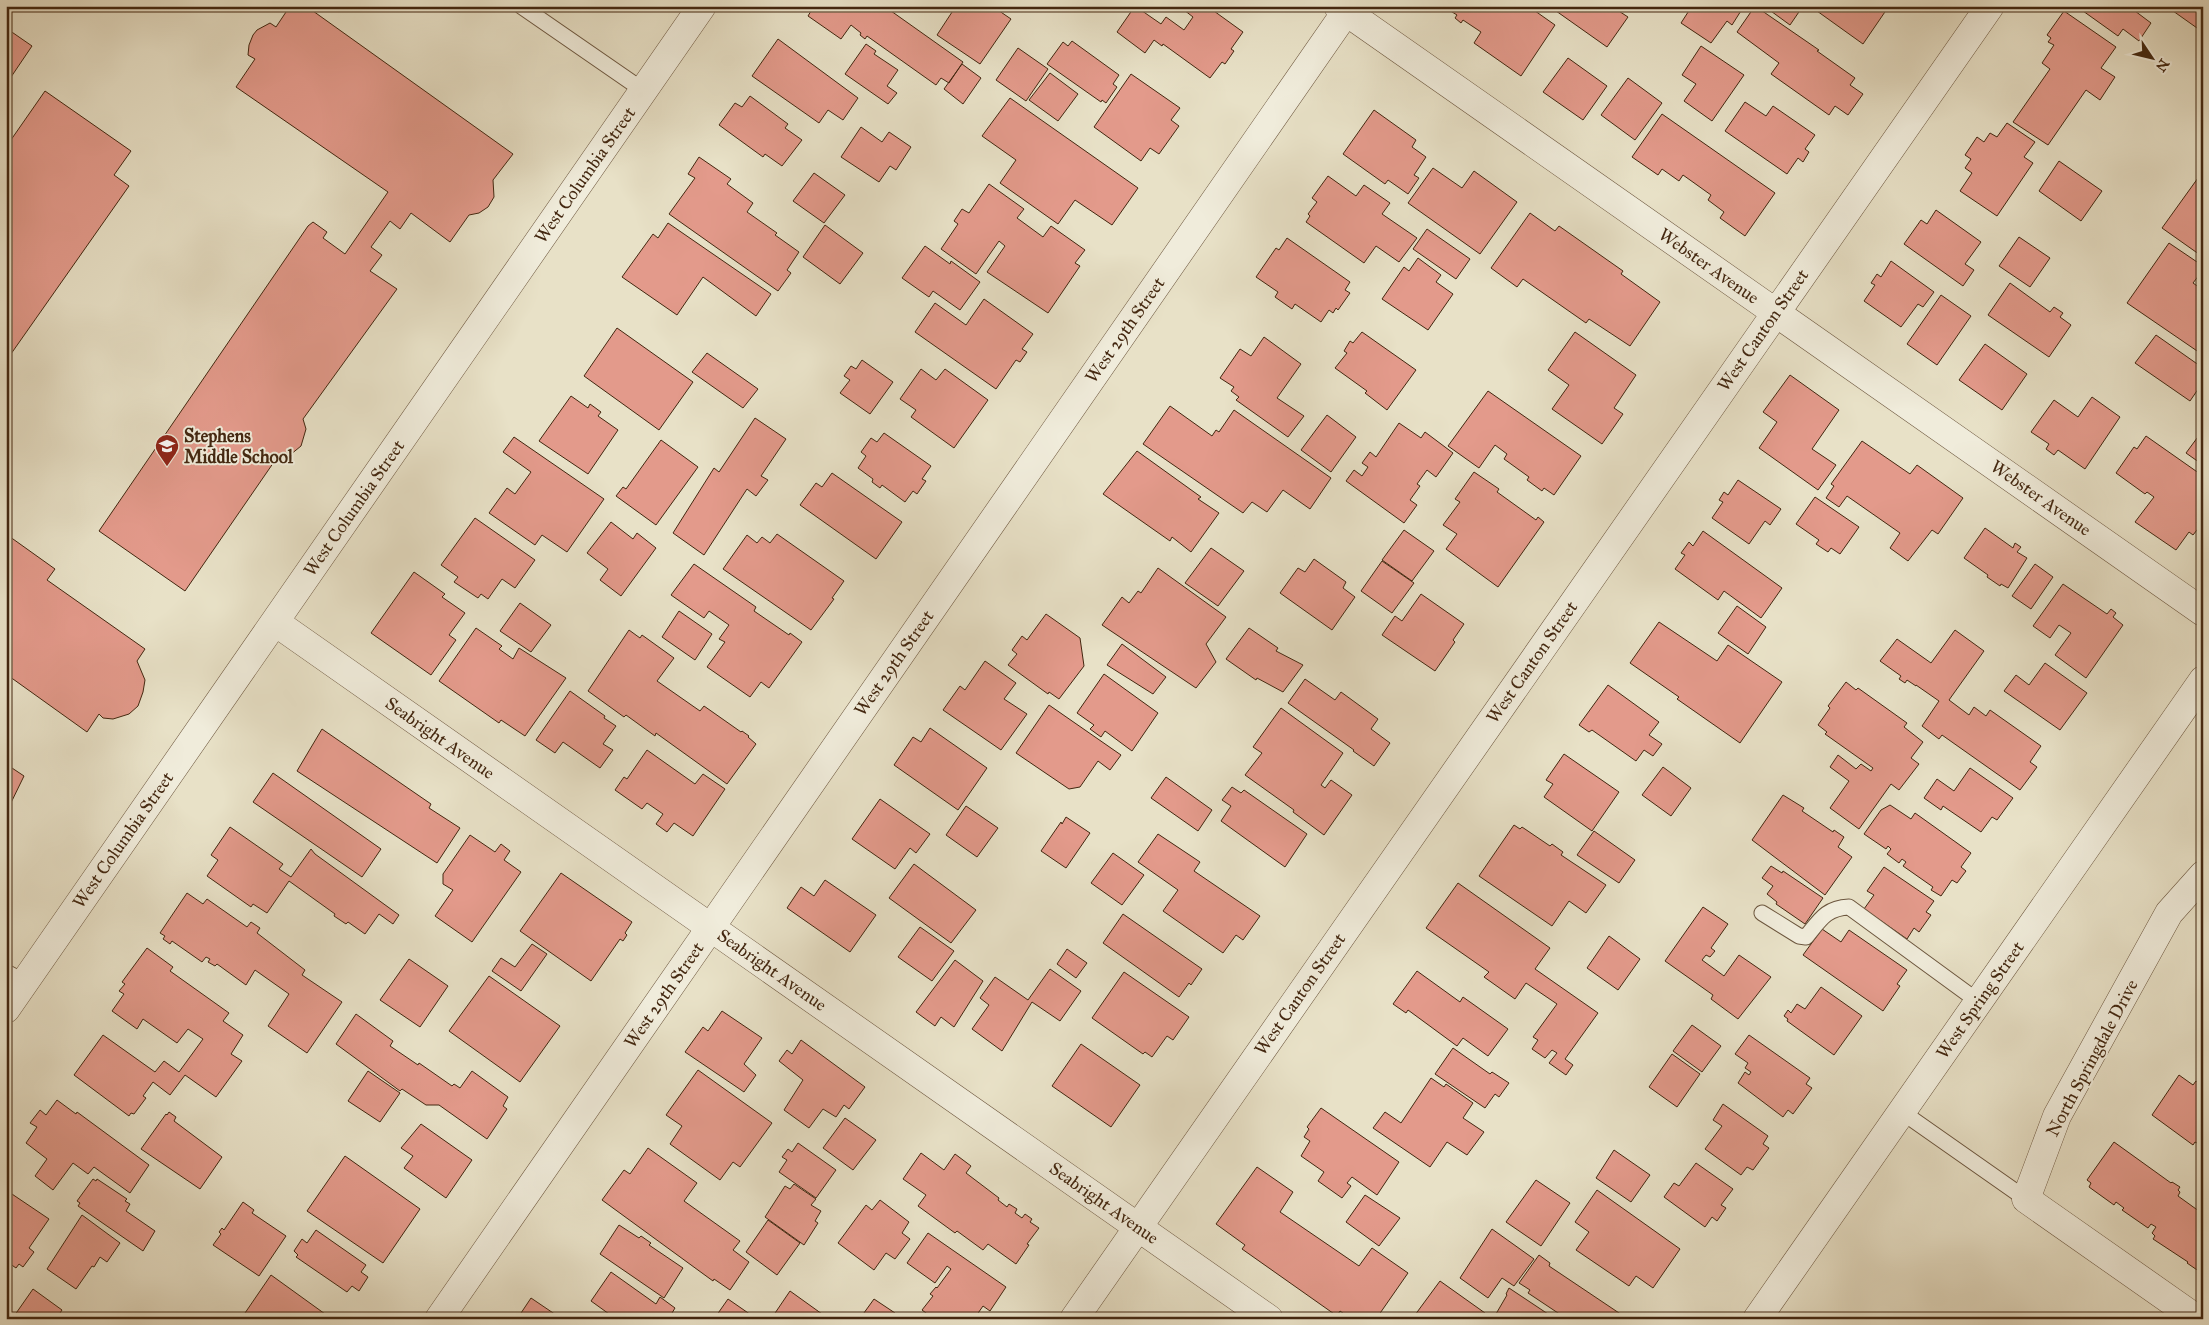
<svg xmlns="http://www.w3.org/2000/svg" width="2209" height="1325" font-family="'IM FELL Great Primer',serif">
<rect width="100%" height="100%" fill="#e8e1c7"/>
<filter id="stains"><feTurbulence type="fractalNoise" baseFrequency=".004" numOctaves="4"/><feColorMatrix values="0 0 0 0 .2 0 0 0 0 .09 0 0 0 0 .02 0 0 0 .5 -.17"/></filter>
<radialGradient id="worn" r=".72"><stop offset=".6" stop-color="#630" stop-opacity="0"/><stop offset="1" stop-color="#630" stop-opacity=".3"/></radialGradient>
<path fill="#e39a8b" stroke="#432710" d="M290 6H306L513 154 493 180 494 197 488 207 479 213 469 215 450 242 411 213 400 229 390 221 371 247 382 255 370 271 397 289 303 419 306 429 301 446 290 455 276 459 185 591 99 531 308 226 313 222 327 232 323 238 345 254 388 192 236 87 255 59 248 55 249 45 253 35 257 30 270 23 276 27Z
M814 6H884L963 62 949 83 941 78 936 85 867 36 865 39 860 35 861 33 851 25 841 39 808 16Z
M956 6H992L1011 19 980 64 937 35Z
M1135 6 1161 24 1166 17 1184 30 1193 17 1184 10 1187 6H1207L1243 32 1231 49 1234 51 1225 64 1222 62 1210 78 1163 44 1162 46 1154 40 1145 53 1117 32Z
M1528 6 1555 25 1521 76 1474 43 1481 32 1463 20 1461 23 1455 18 1457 15 1444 7Z
M1549 6H1611L1628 17 1607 47Z
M1692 6H1744L1732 25 1727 21 1711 43 1681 23Z
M1755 6 1819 50 1817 51 1855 78 1850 85 1863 94 1848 115 1835 106 1829 115 1771 74 1779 63 1737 32Z
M1764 6H1803L1790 25Z
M1810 6H1889L1863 44Z
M2076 6H2139L2135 11 2151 23 2139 41 2123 29 2118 36Z
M2166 6H2203V21L2197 28Z
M2064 11 2116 47 2101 68 2115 77 2100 100 2086 90 2048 145 2013 122 2050 69 2042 63 2054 45 2048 42 2051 38 2047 35Z
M6 28 32 46 9 80 11 85 6 91Z
M778 39 858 98 843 120 828 110 819 123 752 76Z
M1072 41 1119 75 1113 84 1117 87 1106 103 1102 100 1101 102 1047 64 1063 42 1068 46Z
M866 44 876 51 874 54 898 70 887 86 897 93 888 104 845 74Z
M1701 46 1744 75 1712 121 1684 101 1696 84 1682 75Z
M1018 48 1048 69 1026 101 996 80Z
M1568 58 1607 86 1583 120 1543 92Z
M962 64 981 78 963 104 944 89Z
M1050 73 1078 94 1058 121 1029 100Z
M1131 74 1180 108 1171 120 1179 126 1159 154 1150 148 1141 161 1094 127Z
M1628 78 1662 103 1635 140 1601 115Z
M45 91 131 151 114 175 129 186 6 361V147Z
M750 96 788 124 785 128 802 140 782 166 765 154 763 157 719 125 735 103 742 107Z
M1010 98 1138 188 1112 225 1075 200 1058 224 1000 183 1016 160 982 136Z
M1745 102 1766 116 1773 106 1815 135 1805 149 1809 152 1803 162 1798 158 1787 174 1725 131Z
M1374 110 1416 140 1412 147 1426 157 1414 175 1419 178 1408 194 1388 180 1385 184 1343 154Z
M1662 114 1775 193 1745 236 1720 218 1724 212 1708 200 1711 195 1683 175 1679 181 1662 169 1658 175 1632 157Z
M2007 123 2035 142 2024 157 2033 163 1997 216 1960 191 1972 173 1965 168 1971 159 1965 155 1977 137 1984 142 1990 133 1997 137Z
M861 127 882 142 889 132 911 147 896 170 890 166 879 182 841 157Z
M699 157 731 179 727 184 753 203 747 212 777 233 775 235 799 252 787 270 791 273 778 291 669 214 695 178 688 174Z
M2059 161 2102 191 2081 221 2039 191Z
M1433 168 1462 188 1474 171 1517 202 1480 254 1408 203Z
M2203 171V257L2162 228Z
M814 173 845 195 824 223 793 201Z
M1328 176 1356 196 1364 185 1390 203 1382 214 1417 238 1399 262 1376 246 1364 263 1306 222 1310 216 1308 214 1317 202 1312 198Z
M989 184 1024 209 1017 218 1043 237 1051 226 1085 250 1075 263 1080 266 1048 313 987 272 1005 246 999 241 976 274 941 249 958 224 954 221 962 209 969 213Z
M1936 210 1981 242 1965 264 1974 270 1963 286 1904 244 1921 220 1927 224Z
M1530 213 1555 231 1559 226 1623 271 1621 274 1660 302 1630 346 1589 319 1586 323 1523 279 1517 287 1491 268Z
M668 223 771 294 756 316 703 277 677 315 622 277 653 234 658 238Z
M825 225 863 253 840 284 803 257Z
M1427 229 1470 259 1456 279 1413 249Z
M2019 237 2050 258 2030 287 1999 266Z
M1287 238 1350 282 1345 290 1350 293 1338 310 1336 308 1333 313 1329 310 1321 322 1295 304 1292 309 1275 297 1278 292 1256 277 1276 248 1279 250Z
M2169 243 2203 266V270L2193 283 2203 290V355L2127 303Z
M925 246 950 264 951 261 980 282 960 310 933 291 929 297 902 278Z
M1418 258 1441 275 1436 282 1453 294 1428 330 1382 299 1404 267 1409 271Z
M1891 261 1934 292 1923 307 1918 304 1901 327 1864 301 1875 285 1871 283 1877 274 1881 277Z
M2010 283 2050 312 2054 307 2063 313 2060 317 2071 325 2049 357 1988 315Z
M1941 295 1971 316 1937 365 1907 344Z
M984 299 1033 334 1022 349 1027 352 1020 362 1016 360 996 389 915 332 935 303 966 325Z
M617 328 693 382 659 430 584 376Z
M1362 332 1416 370 1387 410 1365 393 1367 391 1335 368 1347 353 1344 351 1350 341 1353 343Z
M1575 332 1636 375 1614 408 1623 414 1602 444 1552 409 1569 385 1548 370Z
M2156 335 2203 368V382L2190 401 2135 363Z
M1264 337 1301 364 1277 398 1304 416 1288 437 1236 400 1239 397 1231 391 1234 387 1220 378 1240 349 1251 356Z
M1985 344 2027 374 2002 410 1959 380Z
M707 353 758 389 743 408 692 372Z
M862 360 893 382 870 414 840 393 850 380 844 376 851 366 856 369Z
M921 369 936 380 945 369 988 400 954 448 911 417 916 410 900 399Z
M1790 375 1839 410 1812 449 1836 465 1818 490 1759 448 1777 422 1763 412Z
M1488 391 1581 456 1554 495 1544 488 1542 491 1527 480 1529 477 1504 459 1507 454 1495 445 1479 468 1448 446Z
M571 396 588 408 590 404 601 412 598 416 618 430 588 474 539 441Z
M2092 397 2120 417 2085 469 2058 450 2054 455 2046 449 2049 444 2031 432 2054 400 2078 417Z
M1170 406 1212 436 1216 430 1219 432 1234 410 1331 478 1310 509 1283 490 1267 512 1252 502 1243 513 1143 444Z
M1327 415 1356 437 1331 472 1301 450Z
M755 418 786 439 761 476 768 480 756 496 747 489 704 555 673 533 714 468 719 472Z
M1399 423 1421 438 1425 432 1453 453 1436 477 1427 470 1417 484 1420 486 1410 500 1417 505 1404 523 1346 481 1354 470 1362 476 1368 467 1362 463 1370 452 1376 457Z
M2203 430V465L2186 453Z
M884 433 931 466 922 479 926 481 917 494 913 491 905 502 882 485 880 488 872 482 873 479 858 468 866 456 861 452 871 438 877 442Z
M2146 436 2203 476V515L2197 523 2201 525 2193 535 2189 532 2176 550 2135 522 2154 497 2147 492 2145 494 2116 473 2134 447 2137 449Z
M514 437 604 499 567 552 542 535 535 545 489 513 507 488 515 494 531 472 503 452Z
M661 440 698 467 656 525 616 496 623 487 626 489Z
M1862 441 1910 474 1917 465 1963 498 1938 534 1932 530 1908 561 1890 548 1900 533 1847 496 1839 507 1826 498 1834 486 1831 484Z
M1137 451 1201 497 1198 499 1219 513 1191 552 1172 537 1170 541 1103 494Z
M1474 472 1499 489 1497 492 1536 520 1538 517 1544 522 1498 587 1446 549 1457 534 1443 525 1460 502 1455 499Z
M832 473 902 522 876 559 800 505 816 483 822 487Z
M1738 480 1781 509 1770 525 1765 521 1749 544 1712 518 1723 502 1719 500 1724 492 1728 495Z
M1815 497 1859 527 1840 554 1831 548 1828 552 1816 544 1819 540 1796 524Z
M475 518 535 560 515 588 502 579 488 599 481 594 478 598 454 582 458 577 441 565Z
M611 522 633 539 637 533 656 548 621 596 600 580 608 569 587 553Z
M1985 528 2013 548 2015 543 2021 547 2017 552 2027 558 2008 588 2001 584 2000 586 1987 577 1988 575 1964 558Z
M1404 530 1434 551 1412 581 1382 560Z
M1703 531 1782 588 1761 618 1724 591 1718 600 1675 569 1685 555 1681 553 1689 542 1693 546Z
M6 534 55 569 47 580 145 649 137 661 145 680 143 692 138 706 129 714 113 719 103 718 99 714 87 732 6 674Z
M777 534 844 581 832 598 834 599 811 630 723 569 747 535 757 543 762 537 770 543Z
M1211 548 1244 571 1218 606 1185 583Z
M1314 559 1346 582 1343 588 1355 597 1332 630 1280 593 1298 568 1305 572Z
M1382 561 1414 583 1392 613 1361 591Z
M694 564 756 607 754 611 789 635 790 633 802 642 769 688 761 682 750 697 707 667 725 642 719 639 729 625 709 611 704 618 671 595Z
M2035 564 2053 577 2031 609 2012 596Z
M1158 568 1226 617 1206 644 1216 662 1196 688 1102 625 1122 597 1129 603 1138 591 1141 593Z
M414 572 445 594 442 597 465 613 449 635 456 640 431 675 371 633Z
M2063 584 2107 614 2111 609 2116 613 2113 617 2123 625 2086 678 2055 655 2071 633 2059 625 2050 638 2033 626Z
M1421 594 1464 624 1453 640 1455 642 1435 671 1382 635 1395 616 1402 621Z
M520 603 551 625 531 652 500 631Z
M1737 606 1766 627 1748 654 1718 633Z
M679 611 712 634 695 660 662 637Z
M1046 614 1080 638 1084 666 1059 699 1049 692 1048 694 1008 665 1017 654 1012 650 1022 636 1027 640Z
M1659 622 1717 661 1728 645 1782 682 1740 743 1677 699 1679 697 1630 663Z
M476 628 502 646 499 649 513 659 519 648 566 678 525 736 501 720 499 723 439 681Z
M1249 628 1278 648 1276 651 1303 665 1283 692 1257 678 1256 680 1226 659Z
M629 630 640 638 642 635 674 658 657 681 700 711 704 706 741 732 742 731 749 736 748 737 756 744 727 784 656 733 655 736 626 715 624 717 588 691Z
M1955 630 1984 651 1949 700 1969 715 1974 707 1986 716 1990 710 2041 746 2030 762 2037 767 2020 790 1942 735 1939 739 1922 726 1939 701 1916 685V686L1907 680 1905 683 1899 679 1901 676 1880 661 1897 639 1931 663Z
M1122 644 1166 677 1153 694 1107 665Z
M985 661 1016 683 1004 699 1027 714 1001 750 943 710 960 686 965 690Z
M2045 663 2087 693 2060 730 2004 691 2016 675 2029 685Z
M1104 674 1158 713 1132 751 1105 731 1101 737 1090 729 1094 725 1077 713Z
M1305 679 1335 700 1341 692 1378 719 1371 729 1390 743 1374 766 1353 751 1354 750 1288 703Z
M1846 682 1856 690 1858 688 1907 723 1904 727 1923 742 1911 758 1919 764 1899 790 1891 784 1859 829 1830 808 1849 781 1830 767 1838 755 1856 769 1861 764 1871 771 1873 768 1825 734 1827 732 1818 725 1830 708 1828 706Z
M1608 685 1659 722 1649 735 1662 744 1653 756 1644 750 1636 761 1592 730 1589 732 1579 725Z
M570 691 605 716 604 718 616 726 603 744 613 750 600 768 563 742 555 753 536 740Z
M1049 705 1121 755 1110 770 1098 761 1080 787 1069 789 1016 753Z
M1281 708 1343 753 1321 785 1325 788 1331 780 1352 795 1324 835 1293 812 1294 810 1245 775 1262 753 1253 747Z
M930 728 987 768 958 810 894 765 913 737 921 742Z
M322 729 431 804 429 808 460 828 437 863 297 771Z
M647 750 695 784 703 774 725 789 693 836 674 823 667 832 656 824 663 814 647 803 642 809 615 790 624 777 627 779Z
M1564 754 1619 792 1592 831 1544 797 1553 784 1546 780Z
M6 764 24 776 6 813Z
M1663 767 1691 788 1671 816 1642 795Z
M1970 768 2013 798 1997 820 1992 817 1981 832 1943 806 1941 810 1924 798 1937 779 1954 791Z
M273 773 381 849 362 877 253 802Z
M1166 777 1212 810 1198 831 1151 798Z
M1232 787 1241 793 1244 790 1307 834 1285 867 1221 821 1231 806 1222 800Z
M1783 795 1804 808 1802 811 1833 832 1834 830 1844 837 1838 847 1852 857 1825 895 1752 840Z
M880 799 930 834 916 853 910 848 895 869 852 839Z
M1890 805 1911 819 1915 813 1971 853 1961 867 1966 871 1957 883 1952 880 1941 896 1931 890 1933 887 1903 866 1906 862 1902 859 1899 863 1887 854 1891 849 1888 846 1886 849 1864 834 1881 810Z
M966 806 998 828 977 857 946 835Z
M1066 817 1090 833 1066 868 1041 851 1061 822 1062 824Z
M1514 825 1520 829 1522 827 1550 846 1552 844 1563 852 1561 855 1606 885 1586 913 1569 901 1552 926 1479 876Z
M230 827 283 864 279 869 291 877 311 849 315 854 399 915 393 924 379 914 365 934 348 922 346 924 334 916 335 914 289 881 267 913 253 904 251 907 207 876 218 860 211 855Z
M1594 831 1635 860 1619 883 1577 855Z
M1158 834 1200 862 1194 871 1260 916 1243 940 1236 935 1223 953 1163 911 1178 890 1138 862Z
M470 835 495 852 501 844 510 851 504 860 521 872 472 942 435 916 453 890 443 884V874Z
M1113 853 1144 875 1122 905 1091 883Z
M914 864 976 910 951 943 889 898Z
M1771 866 1782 873 1783 871 1823 898 1805 924 1776 904 1777 902 1767 894 1773 886 1762 878Z
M1884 867 1934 901 1926 912 1931 915 1919 932 1914 928 1907 939 1864 909 1874 895 1867 891Z
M561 873 632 922 625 933 627 935 623 941 620 939 591 981 520 931Z
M825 880 876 915 850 952 787 908 801 887 814 896Z
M1458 883 1550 948 1535 969 1598 1013 1565 1059 1573 1065 1566 1075 1549 1063 1557 1053 1552 1050 1545 1058 1532 1049 1538 1040 1533 1037 1557 1004 1526 983 1515 999 1484 977 1489 972 1426 928Z
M187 893 203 904 207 899 247 927 251 922 260 928 257 933 305 970 302 975 342 1002 307 1053 268 1026 289 994 255 970 246 985 217 964 215 966 208 962 210 959 206 957 202 962 172 941 170 944 163 939 165 936 160 933Z
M1703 907 1728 924 1711 948 1715 951 1710 957 1706 955 1702 960 1724 976 1739 955 1771 977 1738 1019 1711 999 1713 995 1665 961Z
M1123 914 1202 969 1191 985 1189 983 1179 997 1103 943Z
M920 927 954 951 932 981 898 957Z
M1822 929 1841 942 1849 930 1907 970 1897 984 1900 986 1883 1011 1803 955Z
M1609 936 1640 959 1618 990 1587 968Z
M532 944 547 954 521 991 492 971 501 958 515 967Z
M147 948 173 967 170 971 229 1013 223 1021 243 1035 231 1054 242 1061 216 1097 185 1075 170 1095 153 1082 143 1096 146 1098 134 1114 131 1113 129 1116 74 1075 103 1035 155 1072 164 1061 179 1072 203 1039 188 1029 177 1043 143 1019 137 1029 112 1011 124 994 119 991 125 984 122 982Z
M1067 949 1087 963 1076 978 1057 964Z
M409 959 448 986 420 1027 380 1000Z
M955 960 983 981 954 1027 941 1017 935 1026 916 1012Z
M1050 969 1081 991 1060 1021 1032 1002 1002 1051 972 1029 989 1005 980 998 995 977 1028 1000Z
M1417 971 1460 1002 1463 997 1508 1029 1488 1056 1463 1038 1457 1046 1408 1010 1406 1013 1393 1004Z
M1124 972 1189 1017 1173 1040 1167 1036 1152 1057 1145 1052 1143 1054 1092 1018Z
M489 976 560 1026 520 1082 449 1031Z
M1821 987 1862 1016 1834 1055 1787 1021 1788 1019 1784 1016 1788 1010 1791 1013 1797 1004 1805 1009Z
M722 1011 762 1038 744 1064 756 1075 744 1092 685 1052 703 1027 708 1031Z
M356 1014 393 1041 390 1046 418 1065 419 1063 452 1086 454 1084 460 1088 472 1071 508 1097 503 1106 507 1109 487 1139 439 1105H426L402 1089 400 1091 336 1044Z
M1692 1025 1721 1046 1702 1072 1673 1051Z
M1749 1035 1810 1078 1806 1084 1812 1088 1793 1114 1788 1110 1783 1117 1738 1083 1745 1072 1749 1075 1751 1072 1745 1068 1748 1063 1735 1054Z
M801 1040 865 1087 849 1109 844 1105 836 1117 823 1109 809 1128 784 1110 803 1080 779 1061 787 1050 792 1054Z
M1081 1044 1140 1085 1111 1127 1052 1086Z
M1453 1048 1490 1074 1492 1072 1509 1083 1499 1097 1495 1094 1485 1108 1435 1074Z
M1672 1054 1700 1074 1677 1107 1649 1087Z
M698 1070 772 1123 740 1167 733 1162 720 1180 670 1144 682 1126 666 1115Z
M368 1071 400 1093 380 1122 348 1101Z
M2179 1075 2193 1085 2196 1081 2203 1086V1135L2197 1143 2195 1142 2193 1145 2152 1115Z
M1431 1078 1444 1087 1446 1084 1473 1103 1463 1118 1484 1132 1467 1155 1447 1142 1430 1167 1373 1128 1385 1112 1401 1123Z
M57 1100 76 1114 77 1112 149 1165 130 1193 94 1167 88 1174 73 1163 53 1190 35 1176 47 1159 26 1143 37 1127 30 1123 40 1110 46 1115Z
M1723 1104 1768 1136 1763 1144 1769 1148 1753 1170 1747 1167 1741 1175 1705 1149 1722 1126 1713 1120Z
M1321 1108 1399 1162 1377 1195 1352 1177 1347 1183 1351 1186 1342 1198 1318 1181 1324 1172 1301 1156 1310 1141 1304 1137 1309 1129 1307 1127Z
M169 1112 176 1117 174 1121 222 1157 200 1189 141 1149 166 1114 167 1115Z
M845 1118 876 1140 853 1170 823 1148Z
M421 1124 472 1160 446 1198 404 1168 413 1156 401 1148Z
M2114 1142 2171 1183 2172 1182 2180 1187 2178 1190 2180 1192 2178 1196 2203 1214V1274L2187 1263 2188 1262 2153 1239 2155 1236 2152 1233 2156 1227 2151 1224 2148 1228 2122 1210 2124 1208 2116 1202 2114 1205 2089 1187 2091 1183 2087 1180Z
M798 1143 836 1170 816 1198 779 1172 787 1160 782 1157 788 1149 792 1152Z
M648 1148 697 1183 684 1201 740 1241 733 1250 749 1262 730 1290 714 1279 713 1281 602 1200 624 1170 630 1174Z
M1614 1150 1650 1175 1631 1202 1596 1178Z
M921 1153 944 1170 955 1154 971 1166 966 1173 999 1198 998 1200 1007 1207 1009 1204 1017 1209 1015 1213 1022 1218 1025 1214 1032 1219 1030 1222 1039 1228 1027 1244 1029 1245 1016 1264 988 1244 983 1250 957 1231 955 1233 918 1206 926 1195 903 1179Z
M345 1156 420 1209 383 1263 307 1211Z
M1696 1163 1733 1189 1721 1205 1726 1208 1717 1221 1712 1217 1705 1227 1664 1197 1674 1183 1679 1186Z
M1257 1167 1293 1192 1280 1212 1359 1266 1372 1248 1408 1273 1376 1319H1351L1340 1311 1337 1316 1242 1249 1245 1245 1216 1224Z
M93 1179 96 1181 97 1179 127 1199 125 1201 130 1204 126 1211 155 1231 143 1251 78 1206 80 1203 77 1201Z
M1536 1180 1570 1203 1541 1246 1506 1222Z
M794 1184 816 1199 811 1205 821 1211 815 1221 818 1223 804 1245 765 1217 785 1186 790 1189Z
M6 1190 49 1219 29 1248 34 1252 23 1267 19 1264 16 1268 6 1261Z
M1597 1190 1680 1249 1653 1288 1636 1276 1629 1286 1576 1250 1589 1232 1575 1222Z
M1365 1195 1400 1218 1379 1246 1346 1222Z
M880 1200 909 1222 902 1233 910 1239 895 1259 886 1253 874 1270 838 1243 866 1205 872 1210Z
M243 1202 254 1210 252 1213 286 1236 259 1276 213 1245 221 1234 219 1232 222 1228 224 1230Z
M82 1215 120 1243 107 1262 100 1257 94 1267 92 1266 76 1289 47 1269Z
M768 1220 800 1243 777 1275 746 1252Z
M619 1225 639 1238 641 1236 651 1243 649 1245 683 1268 664 1298 600 1254Z
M1492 1229 1534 1259 1514 1286 1502 1278 1488 1298 1460 1278Z
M316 1230 366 1265 361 1272 368 1277 359 1291 352 1286 347 1292 296 1257 298 1255 294 1251 302 1239 307 1243Z
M928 1233 1006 1287 990 1311 983 1306 974 1319H934L922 1310 933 1296 930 1294 936 1287 937 1288 951 1269 947 1266 935 1283 907 1263Z
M1539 1255 1550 1263 1549 1266 1628 1319H1567L1528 1293 1530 1290 1519 1283Z
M611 1272 656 1304 660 1297 675 1308 672 1313 679 1319H616L591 1301Z
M271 1275 332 1319H253L245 1313Z
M1440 1281 1485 1313 1481 1319H1412Z
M1509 1288 1554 1318 1493 1319 1507 1295 1506 1294Z
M33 1289 62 1310 56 1319H12Z
M790 1291 829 1319H771Z
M531 1298 562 1319H517Z
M728 1299 754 1317 752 1319H714Z
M874 1299 895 1313 891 1319H864L861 1317Z"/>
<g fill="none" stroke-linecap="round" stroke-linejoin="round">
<g stroke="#6c563e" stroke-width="17">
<path id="service" d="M521 6 644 91
M1762 913 1799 936 1806 937C1820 920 1826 908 1849 907L1979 1002
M6 972 25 982
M1902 1112 2026 1199"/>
</g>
<g stroke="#6c563e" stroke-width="29">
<path id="minor" d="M1338 6 2203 612
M275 622 1269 1319
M6 1009 702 6
M439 1319 1350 6
M1074 1319 1990 6
M1757 1319 2203 680
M2197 1319 2026 1199 2057 1116 2169 913 2203 875"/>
</g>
<use href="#service" stroke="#f0ecdb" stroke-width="15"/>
<use href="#minor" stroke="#f0ecdb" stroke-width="28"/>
</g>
<defs>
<g id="school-pin" transform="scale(1.25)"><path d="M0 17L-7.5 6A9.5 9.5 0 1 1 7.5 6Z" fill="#8f2418" stroke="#f0ecdb"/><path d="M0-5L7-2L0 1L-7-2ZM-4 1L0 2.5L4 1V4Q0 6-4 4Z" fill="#fff"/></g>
</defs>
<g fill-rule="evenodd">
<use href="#school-pin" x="167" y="446"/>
</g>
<g text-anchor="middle" stroke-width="4" stroke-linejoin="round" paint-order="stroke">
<g font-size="18" fill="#432710" stroke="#f0ecdb">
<text transform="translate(585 175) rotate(-55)" y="6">West Columbia Street</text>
<text transform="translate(1709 266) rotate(35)" y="6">Webster Avenue</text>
<text transform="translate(1125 330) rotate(-55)" y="6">West 29th Street</text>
<text transform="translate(1763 330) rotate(-55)" y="6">West Canton Street</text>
<text transform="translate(2041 498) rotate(35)" y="6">Webster Avenue</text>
<text transform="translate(354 508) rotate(-55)" y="6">West Columbia Street</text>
<text transform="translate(1532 662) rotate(-55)" y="6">West Canton Street</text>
<text transform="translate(894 663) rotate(-55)" y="6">West 29th Street</text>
<text transform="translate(440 738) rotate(35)" y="6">Seabright Avenue</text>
<text transform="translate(123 840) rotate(-55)" y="6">West Columbia Street</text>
<text transform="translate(772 970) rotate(35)" y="6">Seabright Avenue</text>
<text transform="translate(1300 994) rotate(-55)" y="6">West Canton Street</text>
<text transform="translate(664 995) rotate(-55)" y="6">West 29th Street</text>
<text transform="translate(1980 1000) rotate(-55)" y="6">West Spring Street</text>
<text transform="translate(2092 1058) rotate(-62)" y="6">North Springdale Drive</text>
<text transform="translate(1104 1203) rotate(35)" y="6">Seabright Avenue</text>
</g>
<g font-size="18" font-weight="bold" fill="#432710" stroke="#f0ecdb" text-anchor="start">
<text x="184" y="442">Stephens<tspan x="184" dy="21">Middle School</tspan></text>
</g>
</g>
<rect width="2209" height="1325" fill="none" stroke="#e8e1c7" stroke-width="25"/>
<rect x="8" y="8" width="2194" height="1310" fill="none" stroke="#432710" stroke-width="2.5"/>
<rect x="12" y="12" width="2184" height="1300" fill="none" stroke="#432710"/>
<g transform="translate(2152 58) rotate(125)" stroke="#f0ecdb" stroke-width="4" paint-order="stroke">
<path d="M0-4L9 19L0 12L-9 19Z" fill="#432710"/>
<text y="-8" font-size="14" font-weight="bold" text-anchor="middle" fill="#432710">N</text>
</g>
<rect width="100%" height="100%" filter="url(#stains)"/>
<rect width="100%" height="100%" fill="url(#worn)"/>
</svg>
